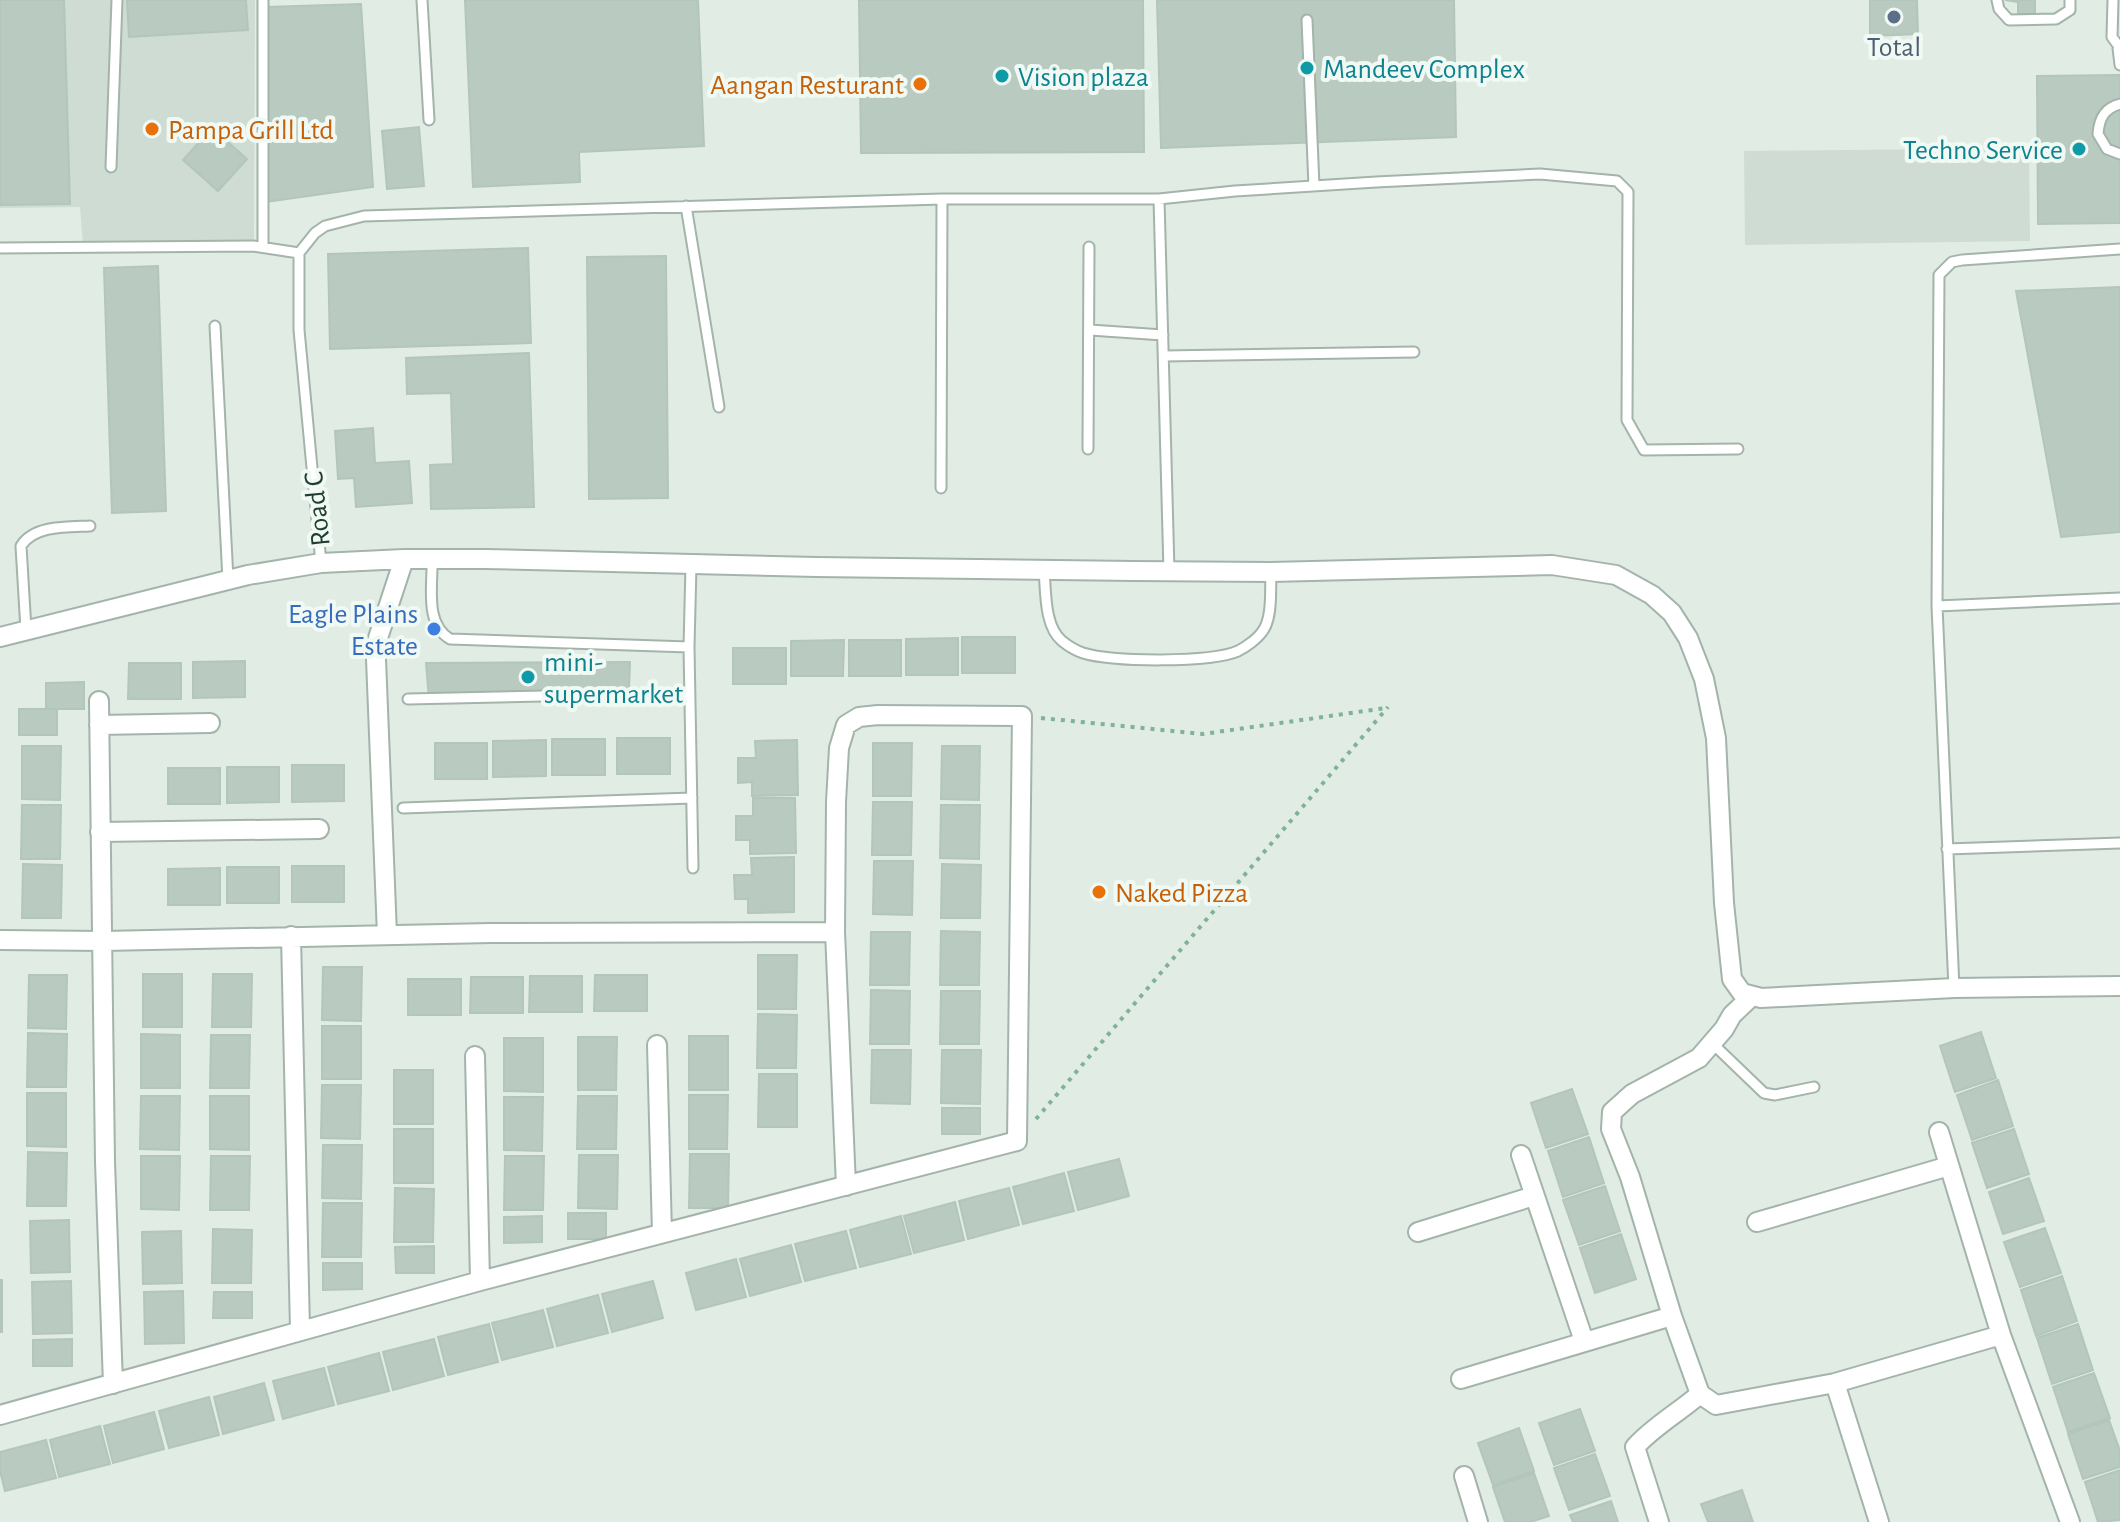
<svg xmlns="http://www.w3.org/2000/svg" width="2120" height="1522" font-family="'Alegreya Sans',sans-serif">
<rect width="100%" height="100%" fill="#e1ece5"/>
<path fill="#cfdcd4" d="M0 0H255L254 243 83 245 80 207 0 208Z
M2029 148 2030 241 1745 245 1744 151Z"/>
<path fill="#b9cac0" stroke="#b3c6bb" stroke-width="2" d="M0 0H64L70 204 0 205Z
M127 0H246L248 30 129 37Z
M465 0H698L704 146 579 152 580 182 473 187Z
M859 0H1143L1144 152 861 153Z
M1157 0H1454L1456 137 1161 148Z
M1870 0H1917L1918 34 1870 36Z
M2005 0H2035V14L2018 15V2Z
M361 4 373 187 265 202 266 7Z
M2120 75V223L2038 224 2037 76Z
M419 127 424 186 387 189 382 131Z
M212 128 247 159 218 191 183 160Z
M528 248 531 343 330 349 328 254Z
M666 256 668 498 589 499 587 257Z
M158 266 166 511 112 513 104 268Z
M2120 287V532L2061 537 2016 291Z
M529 353 534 507 431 509 430 465 453 464 451 393 407 394 406 358Z
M373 428 375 463 409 461 412 503 356 507 354 478 338 479 335 431Z
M962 637H1015V673H962Z
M958 638V675H906V639Z
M844 640 843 676H791V641Z
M849 640H901V676H849Z
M733 648H786V684H733Z
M245 661V697L193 698V662Z
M630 662 629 690 429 699 426 663Z
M129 663H181V699H128Z
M84 682V709H46V683Z
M19 709H57V735H19Z
M617 738H670V774H617Z
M552 739H605V775H552Z
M546 740V776L493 777V741Z
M797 740 798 795 752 796V782L738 783V758H756L755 741Z
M435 743H487V779H435Z
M873 743H912L911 796H873Z
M22 746H61L60 800 22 799Z
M942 746H980L979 800 941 799Z
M292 765H344V801L292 802Z
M227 767H279V802L227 803Z
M168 768H220V804H168Z
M753 798H795L796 853 750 854V840H736V816H753Z
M873 802H912L911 855H872Z
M22 805H61L60 859H21Z
M941 805H980L979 859 940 858Z
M794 857V912L748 913V899H735L734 875H752L751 858Z
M874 861H913L912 915 873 914Z
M23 864 62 865 61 918H22Z
M942 864 981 865 980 918H941Z
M292 866H344V902H292Z
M227 867H279V903H227Z
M220 868V905H168V869Z
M941 931 980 932 979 985H940Z
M871 932H910L909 985H870Z
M758 955H797L796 1009H758Z
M323 967H362L361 1021 322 1020Z
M143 974H182V1027H143Z
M213 974H252L251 1027H212Z
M29 975H67L66 1029 28 1028Z
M595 975H647V1011H594Z
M530 976H582V1012H529Z
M471 977H523V1013H470Z
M408 979H461V1015H408Z
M871 990 910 991 909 1044H870Z
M941 991H980L979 1044H940Z
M758 1014 797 1015 796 1068H757Z
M322 1026H361V1079H322Z
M1981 1032 1996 1078 1955 1092 1940 1046Z
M28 1033 67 1034 66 1087H27Z
M141 1034 180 1035V1088H141Z
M211 1035H250L249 1088H210Z
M689 1036H728V1090H689Z
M578 1037H617L616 1090H578Z
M504 1038H543V1092L504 1091Z
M872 1050H911L910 1104 871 1103Z
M942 1050H981L980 1104 941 1103Z
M394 1070H433V1124H394Z
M759 1074H797V1127H758Z
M1998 1080 2013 1126 1972 1140 1957 1095Z
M322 1085H361L360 1139 321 1138Z
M1572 1089 1588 1134 1546 1148 1531 1103Z
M27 1093H66V1147L27 1146Z
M689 1095H728L727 1149H689Z
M141 1096H180L179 1150 140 1149Z
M210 1096H249V1150L210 1149Z
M578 1096H617L616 1149H577Z
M504 1097H543L542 1151 504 1150Z
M942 1108H980V1134H942Z
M394 1129H433V1183H394Z
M2014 1129 2029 1174 1987 1188 1972 1143Z
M1589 1137 1604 1183 1563 1197 1548 1151Z
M323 1145H362L361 1199 322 1198Z
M28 1152 67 1153 66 1206H27Z
M690 1154H729L728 1208H689Z
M579 1155H618L617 1209 578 1208Z
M141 1156H180L179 1210 141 1209Z
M211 1156H250L249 1210H210Z
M505 1156H544L543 1210H504Z
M1119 1159 1129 1196 1078 1210 1068 1172Z
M1064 1173 1074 1211 1023 1224 1013 1187Z
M2029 1178 2044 1221 2003 1234 1989 1192Z
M1605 1186 1620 1231 1579 1245 1563 1200Z
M395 1188 434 1189 433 1242H394Z
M1009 1188 1019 1225 968 1239 959 1201Z
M955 1202 964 1240 914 1253 904 1216Z
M323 1203H362L361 1257H322Z
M568 1213H606V1239H568Z
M542 1216V1242L504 1243V1217Z
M901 1216 911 1254 860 1267 850 1230Z
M69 1220 70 1272 31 1273 30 1221Z
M2045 1228 2061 1273 2020 1287 2004 1242Z
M213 1229 252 1230 251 1283H212Z
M181 1231 182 1283 143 1284 142 1232Z
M846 1231 856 1268 805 1281 795 1244Z
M1621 1234 1636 1279 1595 1293 1580 1248Z
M791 1245 801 1282 750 1296 740 1259Z
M434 1246V1273H396L395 1247Z
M736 1259 746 1297 696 1310 686 1273Z
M323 1263H362V1289L323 1290Z
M2062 1276 2077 1321 2036 1336 2021 1290Z
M0 1280H2V1332H0Z
M71 1281 72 1333 33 1334 32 1282Z
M653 1281 663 1318 612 1332 602 1294Z
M183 1291 184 1343 145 1344 144 1292Z
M214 1292H252V1318H213Z
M598 1295 608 1333 557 1346 547 1309Z
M543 1310 553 1347 502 1360 492 1323Z
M489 1324 498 1362 448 1375 438 1337Z
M2078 1324 2093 1370 2052 1384 2037 1338Z
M72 1339V1366H33V1340Z
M434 1339 444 1376 393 1390 383 1352Z
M379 1353 389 1391 338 1404 328 1367Z
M324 1368 334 1405 283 1419 273 1381Z
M2094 1373 2110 1418 2068 1432 2053 1387Z
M264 1383 274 1420 223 1434 214 1397Z
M209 1397 219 1435 169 1448 159 1411Z
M1580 1409 1595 1451 1554 1465 1539 1423Z
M154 1412 164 1449 113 1463 104 1426Z
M2109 1420 2120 1451V1467L2083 1479 2068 1434Z
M100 1426 110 1464 59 1477 50 1440Z
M1519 1428 1534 1471 1493 1485 1478 1443Z
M46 1440 56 1478 5 1491 0 1471V1452Z
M1595 1454 1610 1496 1569 1510 1554 1468Z
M2120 1470V1520L2098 1522 2085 1482Z
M1534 1473 1549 1516 1530 1522H1505L1493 1487Z
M1742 1490 1753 1522H1708L1701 1504Z
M1611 1501 1618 1522H1573L1570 1515Z"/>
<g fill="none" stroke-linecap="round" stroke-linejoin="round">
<g stroke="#a3b4ab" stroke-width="13">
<path id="service" d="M263 0V247
M422 0 429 120
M1997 0 1999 9 2009 20 2056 19 2070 10V0
M2113 0 2112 37 2120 48
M1307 20 1314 186
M2118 48 2120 65
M2120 104C2104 108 2099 119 2098 134L2107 149 2120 154
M111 167 117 0
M1159 199 1169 571
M686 206 719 407
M0 248 253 246 299 253
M215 326 228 580
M1090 330 1163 335
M1164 356 1414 352
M1088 449 1089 247
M941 488 942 199
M432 559C433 586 424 623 450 639L689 647
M321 563 299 330V253L315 233 325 226 364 216 942 199H1159L1235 191 1376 182 1540 174 1617 181 1628 192 1627 420 1644 450 1738 449
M691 565 689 647 693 868
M1044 570C1046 591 1044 626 1062 641 1067 645 1077 651 1083 653 1113 662 1210 663 1238 651 1246 647 1257 639 1262 632 1273 618 1270 590 1271 572
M1937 606 2120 598
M26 630 21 546C34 525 68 527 90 526
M408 699 690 693
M403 808 692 798
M1947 849 2120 843
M1954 988 1937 606 1939 275 1952 262 1962 260 2120 249
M1711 1042 1764 1093 1775 1095 1814 1087"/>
</g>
<g stroke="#a3b4ab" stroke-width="22">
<path id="minor" d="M0 637 248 575 321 563 404 559H485L816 567 1134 571 1271 572 1552 565 1616 575 1652 595 1672 613 1688 638 1704 679 1716 738 1724 903 1732 979 1742 993 1761 998 1954 988 2120 986
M99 701 105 1162 113 1384
M99 725 210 723
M100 832 319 829
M387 935 376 659 378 638 404 559
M291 936 300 1330
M0 940 104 941 491 933 835 932 846 1186
M1751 997 1732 1015 1724 1029 1699 1058 1632 1094 1612 1112 1611 1129 1630 1177 1672 1316 1700 1394 1716 1405 1835 1383 2001 1335
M657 1045 662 1233
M475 1056 480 1281
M1939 1132 2001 1335 2070 1522
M1521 1155 1584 1341
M1757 1222 1949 1166
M1418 1232 1534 1196
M1461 1379 1672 1316
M1835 1383 1879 1522
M0 1415 480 1281 1017 1141 1022 716 878 715 859 717 846 725 839 748 836 802 835 932
M1464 1476 1478 1522
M1659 1522 1635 1447C1654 1426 1678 1413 1700 1394"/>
</g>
<path stroke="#7fb299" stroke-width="4" stroke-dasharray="4 6" stroke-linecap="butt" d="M1041 718 1203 734 1386 708
M1036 1119 1388 707"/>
<use href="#service" stroke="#fff" stroke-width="9"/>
<use href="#minor" stroke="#fff" stroke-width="18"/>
</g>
<circle fill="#5c6f8a" stroke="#f1f9f4" stroke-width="3" cx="1894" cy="17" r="8"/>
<g fill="#0f9aa8" stroke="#f1f9f4" stroke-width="3">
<circle cx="1307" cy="68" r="8"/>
<circle cx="1002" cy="76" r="8"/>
<circle cx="2079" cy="149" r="8"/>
<circle cx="528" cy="677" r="8"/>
</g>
<g fill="#e8710a" stroke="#f1f9f4" stroke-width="3">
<circle cx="920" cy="84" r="8"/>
<circle cx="152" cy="129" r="8"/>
<circle cx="1099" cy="892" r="8"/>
</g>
<circle fill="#3f7fe0" stroke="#f1f9f4" stroke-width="3" cx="434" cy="629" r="8"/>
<g text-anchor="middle" stroke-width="8" stroke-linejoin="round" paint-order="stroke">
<g font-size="28" fill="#4e5e75" stroke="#f1f9f4">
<text x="1894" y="56">Total</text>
</g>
<g font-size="28" fill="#0d838f" stroke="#f1f9f4" text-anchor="start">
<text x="1323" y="78">Mandeev Complex</text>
<text x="1018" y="86">Vision plaza</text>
<text x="2063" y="159" text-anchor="end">Techno Service</text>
<text x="544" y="671">mini-<tspan x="544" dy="32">supermarket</tspan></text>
</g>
<g font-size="28" fill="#c56008" stroke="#f1f9f4" text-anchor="start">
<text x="904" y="94" text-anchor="end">Aangan Resturant</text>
<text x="168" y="139">Pampa Grill Ltd</text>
<text x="1115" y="902">Naked Pizza</text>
</g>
<g font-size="28" fill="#203e31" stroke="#f1f9f4">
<text transform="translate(316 509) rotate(-96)" y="10">Road C</text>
</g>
<g font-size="28" fill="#366cbe" stroke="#f1f9f4" text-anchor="end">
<text x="418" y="623">Eagle Plains<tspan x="418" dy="32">Estate</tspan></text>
</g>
</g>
</svg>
